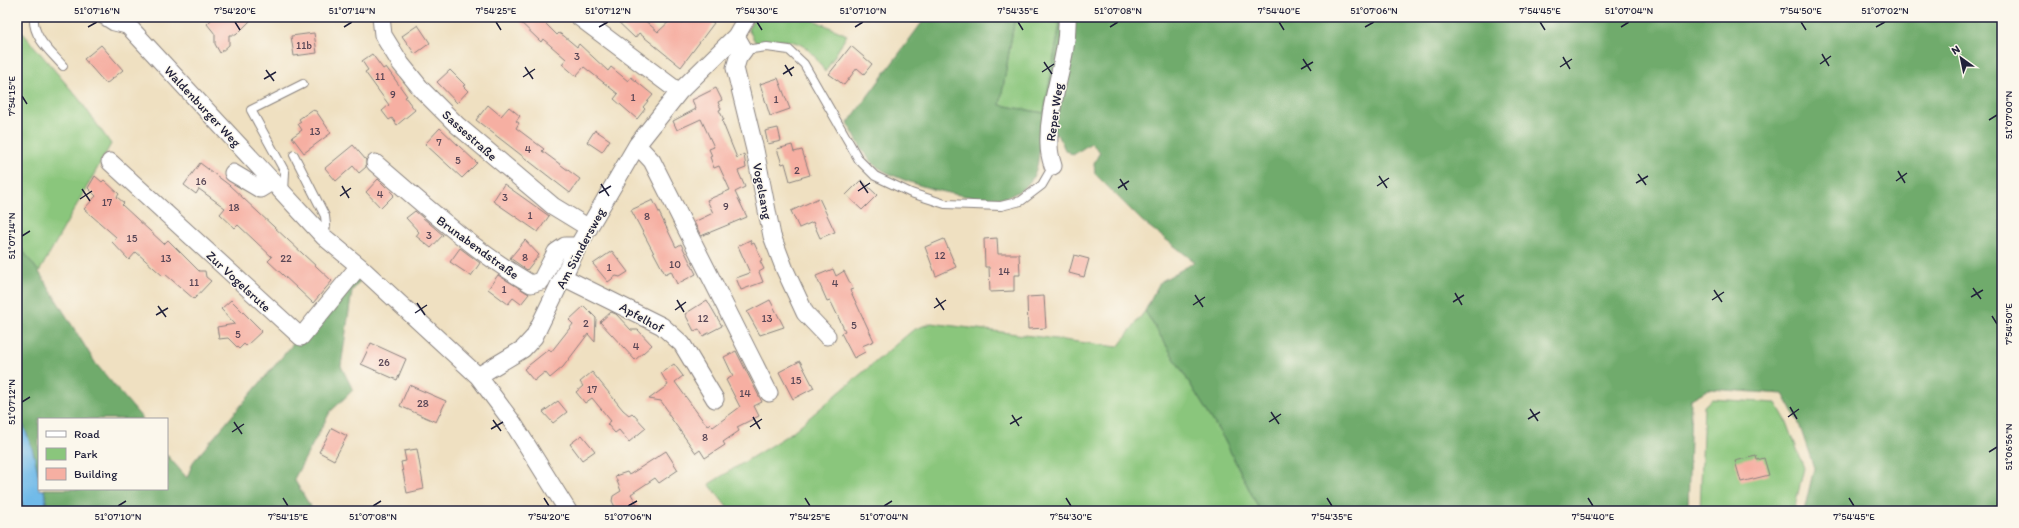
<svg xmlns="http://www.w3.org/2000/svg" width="2019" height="528" font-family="Itim,sans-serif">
<rect width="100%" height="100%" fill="#fbf7ec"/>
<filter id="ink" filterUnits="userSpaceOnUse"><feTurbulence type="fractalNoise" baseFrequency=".025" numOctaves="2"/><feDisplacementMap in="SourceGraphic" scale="8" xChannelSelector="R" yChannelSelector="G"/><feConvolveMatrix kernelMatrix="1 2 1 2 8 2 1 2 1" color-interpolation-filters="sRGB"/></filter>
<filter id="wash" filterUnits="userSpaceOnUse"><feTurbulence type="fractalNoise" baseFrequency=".012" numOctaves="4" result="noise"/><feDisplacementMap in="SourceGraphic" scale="16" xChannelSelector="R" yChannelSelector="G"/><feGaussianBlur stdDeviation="0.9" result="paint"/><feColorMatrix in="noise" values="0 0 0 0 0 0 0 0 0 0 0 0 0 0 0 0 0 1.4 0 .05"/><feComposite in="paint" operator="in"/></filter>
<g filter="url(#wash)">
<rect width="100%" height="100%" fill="#efe0c1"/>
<path fill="#8ac67c" stroke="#56745c" d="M755 17H807L847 35 825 72C805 38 792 38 756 43L748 29Z
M1015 17 1060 23 1045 113 1000 105Z
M17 26 79 99 111 144 39 272 17 243Z
M1145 311 1224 439 1260 511H730L709 484 791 433 913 330 931 323 1118 347Z
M1712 399 1776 403 1787 422 1804 468 1794 511H1700L1704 406Z"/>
<path fill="#6fab6c" stroke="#486654" d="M926 17H1015L1000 105 1044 113 1060 23 1026 17H1070L1081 20 1086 17H2002V511H1804L1814 468 1798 421 1783 394 1709 389 1691 399 1688 511H1260L1224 439 1145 311 1160 282 1195 262 1142 221 1095 174 1094 163 1100 152 1091 143 1073 155 1065 150 1058 134 1040 139C1039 154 1039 173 1027 185 1023 189 1012 196 1006 197 975 203 906 185 879 168 866 160 855 137 848 123Z
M17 243 39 272 96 364 143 419H39V474L25 430 17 411Z
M359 266 366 273 352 291 341 366 353 390 330 412 294 479 313 511H47L44 489H167V455L187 478 193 462Z
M17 478 18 480 24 511H17Z"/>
<path fill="#70bae9" stroke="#496e92" d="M17 411C28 435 39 462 39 489L44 490 47 511H24L17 478Z"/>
<g id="blocks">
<path fill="#f6afa2" d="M214 17H254L236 35H229V45L220 53 215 44V34L207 24Z
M515 17H539L557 35 559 33 564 36 577 47 579 44 608 71 611 67 628 81 631 77 653 95 643 107 645 109 637 119 614 99 618 94 584 67 576 76 562 64 566 59 543 39 541 42Z
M613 17H641L658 32 674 17 682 23 686 17H706L714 23 681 67 639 33 635 38Z
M418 25 430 43 415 54 402 36Z
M314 33 317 53 294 56 291 36Z
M101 45 123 70 106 84 84 59Z
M851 46 872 64 864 74 857 68 844 85 829 74Z
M372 54 383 69 386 67 407 96 405 97 415 110 397 125 392 118 389 120 382 111 389 105 365 72 368 70 362 61Z
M450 70 465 85 463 86 468 91 457 103 437 82Z
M778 78 790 109 770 116 760 84Z
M716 88 722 100 718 102 721 109 719 110 724 120 722 121 737 158 744 154 746 168 738 171 745 187 735 192 747 217 701 236 694 222 713 213 707 200 730 190 719 166 714 168 710 157 712 156 709 149 714 147 701 119 677 130 673 121 696 109 692 100Z
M488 105 501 116 509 107 520 116 516 121 519 123 516 128 544 149 542 151 580 179 570 193 476 120Z
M312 110 316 111 331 133 304 153 292 137 302 130 298 124 301 122 299 119Z
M440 128 477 163 462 178 425 144Z
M778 128 781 141 768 144 765 131Z
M595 130 610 140 602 152 587 142Z
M353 145 366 160V167L359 173 353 166 336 181 325 168Z
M792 145 794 152 802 150 810 175 790 181 785 163 782 164 777 149Z
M200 163 229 185 332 281 313 303 268 261 272 257 238 225 235 228 220 214 225 208 199 189 196 194 184 185Z
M95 176 102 182 104 180 119 194 117 197 124 203 122 205 164 244 168 240 199 271H205L206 277 211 281 194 299 165 274 163 276 136 252 129 260 112 242 116 237 84 209 96 196 88 188Z
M378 179 394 195 381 208 366 192Z
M861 180 877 195 862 210 846 195Z
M504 184 549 216 538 232 493 201Z
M819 198 835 232 820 238 813 222 799 228 791 211Z
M653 200 676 247 681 244 696 274 677 284 671 271 665 274 631 210Z
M415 211 443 235 431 248 416 236 419 232 406 218Z
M997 238 998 254H1019L1020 275H1014V291L990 292 989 267H985L984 239Z
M944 239 956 267 936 276 925 247Z
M525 240 539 255 527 270 510 258Z
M750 240 752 244 754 243 762 260 760 261 764 269 759 272 763 282 741 290 736 278 750 273 738 246Z
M460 248 480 263 471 276 450 262Z
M612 251 628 272 620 277 616 276 608 282 593 264Z
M1074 255 1089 259 1084 277 1069 273Z
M833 269 836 276 844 271 853 289 850 290 874 341 862 346 865 352 854 358 841 333 845 331 830 300 827 301 816 276Z
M498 275 529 294 521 304 513 298 508 304 488 289Z
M1044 296 1046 328 1028 329 1027 297Z
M231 300 262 331 246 346 244 344 239 349 228 338 219 339 217 327 235 324 221 309Z
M707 300 722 326 703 336 699 329 694 331 685 314Z
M770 300 784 327 760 335 747 312Z
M584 306 596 318 595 342 588 334 563 367 550 378 545 372 534 381 524 369 549 349 551 352 573 324 569 320Z
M611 312 616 314 631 330H638L652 345 635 360 600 322Z
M371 343 406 359 397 380 361 364Z
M736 351 762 402 754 406 759 416 737 427 739 431 723 442 725 445 705 458 700 450 696 453 668 414V411L661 401 649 399 668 385 661 373 674 364 683 376 675 382 704 422H705L708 426 710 424 713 427 740 407 726 380 733 376 724 357Z
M800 361 814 388 793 399 779 372Z
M592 372 623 410 629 415 632 413 646 428 629 442 619 430 615 433 607 424 611 421 592 398 585 403 576 392 583 386 580 382Z
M409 385 446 401 436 422 400 406Z
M558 401 567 412 553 423 543 412Z
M332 428 347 436 334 460 319 452Z
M582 435 595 451 582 460 570 444Z
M417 449 424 489 407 493 401 462 406 461 404 451Z
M666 451 678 470 659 483 655 478 631 494 641 511H617L612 501 613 496 621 491 615 476 627 472 629 475Z
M1756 456 1757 460 1764 458 1769 475 1741 482 1735 461Z"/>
</g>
</g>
<g filter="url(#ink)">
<use href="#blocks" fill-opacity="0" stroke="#88817e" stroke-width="1"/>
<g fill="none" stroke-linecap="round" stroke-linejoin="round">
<g stroke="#88817e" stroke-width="10">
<path id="lane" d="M34 17C32 37 51 52 63 66
M98 17 112 26 128 30
M744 50 767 47 789 50 804 64 859 160 875 176 911 193 945 204 1001 206 1021 201 1042 185 1053 166
M294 155 325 216 326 225 324 236
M284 192 285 172 251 110 303 84"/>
</g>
<g stroke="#88817e" stroke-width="19">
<path id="street" d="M120 17 324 237 359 266 478 376 513 423 568 511
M381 17 383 35 401 64 422 90 457 125 553 206 589 228
M579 17 679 92
M736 36 744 50 738 58 735 68 755 150 772 236 785 270 805 313 827 336
M637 145 652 161 769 393
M110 162 301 337 359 266
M375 163C425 206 474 251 531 284L541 281 556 252 565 246H578
M1053 166C1051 160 1049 152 1049 145 1047 102 1069 60 1067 17
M233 173 260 189 273 181
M563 277 662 326 682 344 715 399
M478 376 523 349 534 337 578 246 637 145 679 92 736 36 747 17"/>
</g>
<use href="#lane" stroke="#fff" stroke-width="8"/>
<use href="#street" stroke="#fff" stroke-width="17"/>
</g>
</g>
<path fill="none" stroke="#22223b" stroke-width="1.5" d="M235 22 240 30M496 22 501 30M757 22 762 30M1018 22 1023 30M1279 22 1284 30M1540 22 1545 30M1801 22 1806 30M88 27 97 22M344 27 352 22M599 27 608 22M855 27 863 22M1110 27 1118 22M1365 27 1374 22M1621 27 1629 22M1876 27 1885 22M1822 54 1829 66M1563 57 1570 69M1303 59 1311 71M1044 62 1052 74M1820 64 1831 56M785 65 792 76M525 67 533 79M1560 67 1572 59M1301 69 1313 62M266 70 274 81M1042 72 1054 64M783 74 794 67M523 77 535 69M264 79 276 72M22 96 27 104M1989 120 1997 115M1898 171 1905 183M1638 174 1646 185M1379 176 1387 188M1120 179 1127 190M860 181 868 193M1896 181 1907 173M1636 183 1648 176M601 184 609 196M342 186 349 198M1377 186 1389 178M1118 188 1129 181M82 189 90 201M858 191 870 183M599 193 611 186M340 196 351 188M80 199 92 191M22 236 30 231M1973 288 1981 299M1714 290 1722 302M1455 293 1462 305M1195 295 1203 307M1971 297 1983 290M936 298 944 310M677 300 684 312M1712 300 1724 292M1453 302 1464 295M417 303 425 315M1193 305 1205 297M158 306 166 317M934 308 946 300M675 310 686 302M415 313 427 305M156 315 168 308M1992 316 1997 324M22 402 30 397M1790 407 1797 419M1530 409 1538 421M1271 412 1279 424M1012 415 1019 426M753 417 760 429M1788 417 1799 409M1528 419 1540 412M493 420 501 431M234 422 242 434M1269 422 1281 414M1010 424 1022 417M750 427 762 419M491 429 503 422M232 432 244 424M1989 452 1997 447M283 498 288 506M544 498 549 506M805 498 810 506M1066 498 1071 506M1327 498 1332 506M1588 498 1593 506M1849 498 1854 506M118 506 126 501M373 506 381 501M628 506 637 501M884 506 892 501"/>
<g text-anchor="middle" stroke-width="3" stroke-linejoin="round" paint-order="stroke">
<g font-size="11" fill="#574555">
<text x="304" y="49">11b</text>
<text x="577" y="60">3</text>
<text x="380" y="80">11</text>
<text x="393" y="98">9</text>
<text x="633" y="101">1</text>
<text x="776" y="103">1</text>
<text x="315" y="135">13</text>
<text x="439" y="146">7</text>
<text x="528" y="153">4</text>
<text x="458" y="164">5</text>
<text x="797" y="174">2</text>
<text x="201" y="185">16</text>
<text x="380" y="198">4</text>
<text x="505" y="201">3</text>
<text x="107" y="206">17</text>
<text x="726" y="210">9</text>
<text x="234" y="211">18</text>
<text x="530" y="219">1</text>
<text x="647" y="220">8</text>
<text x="429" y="239">3</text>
<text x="132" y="242">15</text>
<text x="940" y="259">12</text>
<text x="525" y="261">8</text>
<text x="166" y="262">13</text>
<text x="286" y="262">22</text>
<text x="675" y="268">10</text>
<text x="609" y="271">1</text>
<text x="1004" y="275">14</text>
<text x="194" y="286">11</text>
<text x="835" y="287">4</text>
<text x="504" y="293">1</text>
<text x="703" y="322">12</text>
<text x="767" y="322">13</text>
<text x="586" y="327">2</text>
<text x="854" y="329">5</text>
<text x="238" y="338">5</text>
<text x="636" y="350">4</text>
<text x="384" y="366">26</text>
<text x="796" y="384">15</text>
<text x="592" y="393">17</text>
<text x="745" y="397">14</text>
<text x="423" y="407">28</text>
<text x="705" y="441">8</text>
</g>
<g font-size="13" fill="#22223b" stroke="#fbf7ec">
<text transform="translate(203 106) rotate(47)" y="5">Waldenburger Weg</text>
<text transform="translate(1054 112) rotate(-82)" y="5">Reper Weg</text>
<text transform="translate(470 135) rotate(42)" y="5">Sassestraße</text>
<text transform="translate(763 191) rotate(79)" y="5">Vogelsang</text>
<text transform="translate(478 247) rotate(36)" y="5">Brunabendstraße</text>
<text transform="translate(580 248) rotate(-62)" y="5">Am Sündersweg</text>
<text transform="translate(239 281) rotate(43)" y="5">Zur Vogelsrute</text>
<text transform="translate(642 317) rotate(29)" y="5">Apfelhof</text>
</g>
</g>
<rect width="2019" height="528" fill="none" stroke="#fbf7ec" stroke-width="44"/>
<rect x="38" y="418" width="130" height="72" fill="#fbf7ec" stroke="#a4a2a5"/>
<rect x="46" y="431" width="20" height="6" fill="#ffffff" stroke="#a4a2a5"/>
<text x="74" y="438" font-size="12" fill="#22223b">Road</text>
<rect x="46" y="448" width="20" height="12" fill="#8ac67c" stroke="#a4a2a5"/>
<text x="74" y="458" font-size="12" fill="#22223b">Park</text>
<rect x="46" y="468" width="20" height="12" fill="#f6afa2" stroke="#a4a2a5"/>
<text x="74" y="478" font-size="12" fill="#22223b">Building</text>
<g transform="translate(1961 58) rotate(327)" stroke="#fbf7ec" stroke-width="3" paint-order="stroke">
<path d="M0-3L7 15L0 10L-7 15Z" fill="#22223b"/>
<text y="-6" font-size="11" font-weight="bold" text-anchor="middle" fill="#22223b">N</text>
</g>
<rect x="22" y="22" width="1975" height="484" fill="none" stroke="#22223b" stroke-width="1.5"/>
<g font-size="10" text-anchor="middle" fill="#22223b">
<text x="97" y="14">51°07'16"N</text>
<text x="235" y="14">7°54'20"E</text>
<text x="352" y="14">51°07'14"N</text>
<text x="496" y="14">7°54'25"E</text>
<text x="608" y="14">51°07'12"N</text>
<text x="757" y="14">7°54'30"E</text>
<text x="863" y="14">51°07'10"N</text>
<text x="1018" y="14">7°54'35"E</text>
<text x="1118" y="14">51°07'08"N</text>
<text x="1279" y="14">7°54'40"E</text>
<text x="1374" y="14">51°07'06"N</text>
<text x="1540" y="14">7°54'45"E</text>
<text x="1629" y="14">51°07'04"N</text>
<text x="1801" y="14">7°54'50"E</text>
<text x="1885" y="14">51°07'02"N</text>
<text transform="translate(11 96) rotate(-90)" y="4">7°54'15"E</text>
<text transform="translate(2008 115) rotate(-90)" y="4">51°07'00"N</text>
<text transform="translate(11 236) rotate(-90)" y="4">51°07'14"N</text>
<text transform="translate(2008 324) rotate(-90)" y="4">7°54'50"E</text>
<text transform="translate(11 402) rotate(-90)" y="4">51°07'12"N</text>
<text transform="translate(2008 447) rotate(-90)" y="4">51°06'56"N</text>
<text x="118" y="520">51°07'10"N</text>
<text x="288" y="520">7°54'15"E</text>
<text x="373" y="520">51°07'08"N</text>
<text x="549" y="520">7°54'20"E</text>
<text x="628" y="520">51°07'06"N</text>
<text x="810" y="520">7°54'25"E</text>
<text x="884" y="520">51°07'04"N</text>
<text x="1071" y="520">7°54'30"E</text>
<text x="1332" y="520">7°54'35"E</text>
<text x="1593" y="520">7°54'40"E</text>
<text x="1854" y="520">7°54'45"E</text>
</g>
</svg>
